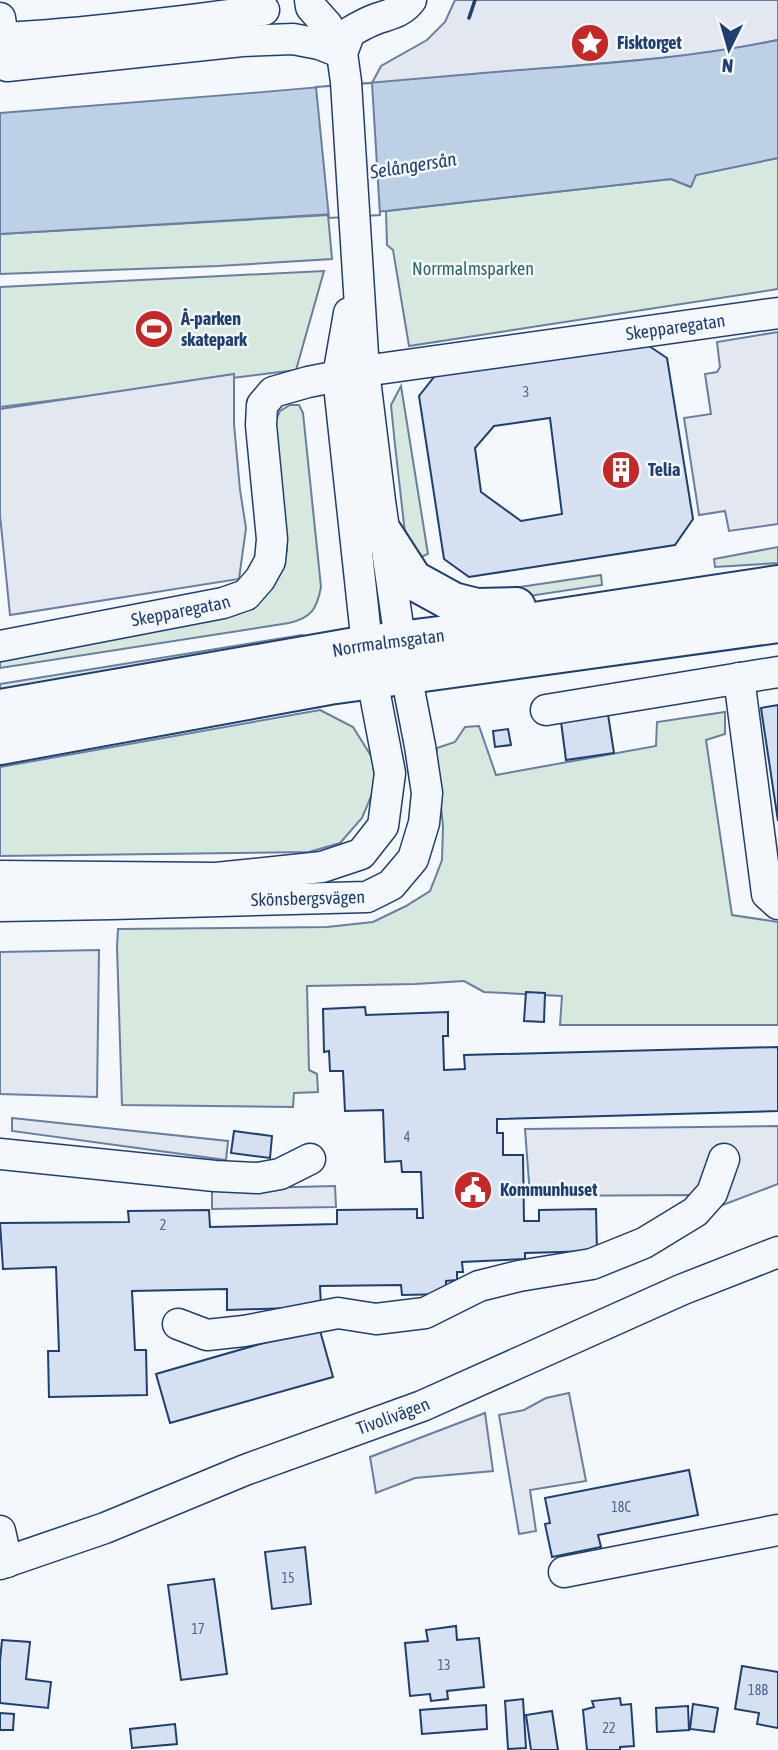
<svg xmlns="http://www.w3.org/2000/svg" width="778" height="1750" font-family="'Asap Condensed',sans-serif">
<rect width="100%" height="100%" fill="#f4f7fb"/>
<path fill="#d7e8df" stroke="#687fa3" stroke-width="2" d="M778 158V289L409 346 393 250 387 245 386 211 671 179 690 187 695 175Z
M328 215 332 259 218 266 0 274V234Z
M324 271 296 370 0 407V287Z
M401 386 428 554 419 558 412 548 405 533 395 445 391 405Z
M290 405H299L303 413 321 587C317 609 311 618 289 623L0 668V657L281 570 287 550 275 422 280 411Z
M778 547V563L715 567 714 559Z
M601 575 602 585 516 598 486 592Z
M302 635 310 638 0 693V684Z
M320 710 353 727 373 759 375 787 362 818 340 843 309 852 0 856V767Z
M725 712V734L706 740 732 915 778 922V1025H560L562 996 484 992 464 981 415 984 307 986 309 1070 317 1074 318 1092 294 1093 293 1107 122 1105 117 947 118 929 327 927 373 922 406 906 430 891 442 860 443 826 436 756 437 748 455 742 465 727 479 726 496 775 656 746 657 722Z"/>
<path fill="#e3e8f0" stroke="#687fa3" stroke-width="2" d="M455 0H778V40L742 47 684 56 380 83H372L381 66 427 40 445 22Z
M778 332V524L729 531 725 511 699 515 684 418 711 414 705 374 717 372 720 367 717 342Z
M234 374V424L240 490 246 528 239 579 10 615 0 515V409Z
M99 950 97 1097 0 1094V952Z
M12 1118 228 1141 226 1160 12 1131Z
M778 1126V1184L712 1209 695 1195 530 1196 525 1129Z
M335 1186 336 1207 212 1209V1189Z
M569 1393 586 1481 530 1490 536 1531 519 1534 499 1415 524 1410 546 1398Z
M485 1413 493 1471 415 1478 376 1493 370 1457Z"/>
<path fill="#bed0e5" stroke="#687fa3" stroke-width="2" d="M778 40V158L696 175 691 187 671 179 386 211 0 234V113C157 101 315 88 472 74 574 65 677 61 778 40Z"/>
<path fill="#f4f7fb" stroke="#687fa3" stroke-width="2" d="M372 83 380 215 329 218 316 87Z"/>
<path fill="#d5e0f0" stroke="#1d3f73" stroke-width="2" fill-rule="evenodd" d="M640 340 667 358 693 519 675 545 469 577 444 559 419 396 438 372ZM550 418 562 514 521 521 481 492 475 448 494 426Z
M778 705V821L761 708Z
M607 708 614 753 566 760 560 714Z
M508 729 511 745 495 747 493 731Z
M526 992 545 993 544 1022 524 1021Z
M365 1007 366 1015 448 1012V1036H443L444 1070 465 1069 464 1055 778 1047V1111L497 1119V1133H503V1155H523L524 1221H539V1210L596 1209 597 1251 525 1253V1259L462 1262 463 1272H457V1280L446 1281V1294L402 1295 401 1285 320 1286 321 1307 227 1310V1289L132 1291 135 1350H146L147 1395 49 1397 48 1351H59L56 1267 3 1269 0 1223 129 1222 128 1211 209 1210 210 1227 337 1224V1210L417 1209V1218H423L421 1172H402L401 1161 385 1162 383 1110 345 1111 343 1071H330L329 1051 324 1052 323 1009Z
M234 1131 272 1136 270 1158 231 1153Z
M319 1327 333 1377 170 1423 156 1374Z
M689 1470 698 1515 598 1535 601 1547 552 1557 545 1524 550 1523 545 1498Z
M305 1547 311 1604 272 1609 265 1552Z
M214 1579 227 1674 181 1680 168 1585Z
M456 1626 457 1640 479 1638 484 1687 447 1691 448 1699 431 1701 430 1694 410 1696 405 1643 428 1641 426 1630Z
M2 1640 30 1642 26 1679 51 1682 48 1708 0 1703V1661Z
M742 1666 778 1672V1728L757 1724 759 1713 735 1709Z
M620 1698 621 1705 631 1704 634 1746 620 1747V1750H587L583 1710 594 1707 592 1701Z
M523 1699 526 1748 508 1749 505 1701Z
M693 1704 718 1708 714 1732 690 1729Z
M486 1705 487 1729 422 1734 420 1710Z
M688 1706 689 1730 657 1732 656 1708Z
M552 1711 558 1750H531L526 1715Z
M0 1713 14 1714 13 1730H0Z
M175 1724 177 1744 132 1748 130 1729Z"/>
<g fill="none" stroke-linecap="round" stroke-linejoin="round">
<g stroke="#1d3f73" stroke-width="33">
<g id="minor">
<path d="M310 0 311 7 327 25 342 53 346 82 364 371 380 501 400 640"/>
<path d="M0 18 7 66 242 41 293 39 319 44 342 53"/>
<path d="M2 38C45 36 88 32 131 27 175 22 219 17 264 10"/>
<path d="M342 53 350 32C357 28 364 24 371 21 385 15 401 14 411 0"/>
<path d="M349 313 338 376 367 645"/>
<path id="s1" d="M0 646 223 603 246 595 260 579 270 561 272 539 261 425 262 405 273 392 308 382 364 371 778 313"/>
<path d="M739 678 767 894 778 904"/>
<path d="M546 710 778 672"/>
<path d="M0 876 216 878 322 867 361 854 383 826 390 773 372 679"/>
<path id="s2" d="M0 906 112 904 367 897 391 885 413 859 424 823 427 793 420 746 406 674"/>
<path d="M0 1154 215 1176 258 1178 280 1174 310 1159"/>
<path d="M178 1324 207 1335 244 1331 338 1313 376 1319 425 1313 479 1286 519 1276 592 1264 644 1243 695 1212 712 1193 724 1159"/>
<path d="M0 1531 7 1562"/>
<path id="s3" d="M0 1564 105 1528 245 1470 422 1406 681 1290 778 1252"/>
<path d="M564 1572 778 1530"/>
</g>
</g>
<g stroke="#1d3f73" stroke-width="42">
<g id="major">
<path d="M384 535 413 580 453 602 477 608 516 607"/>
<path id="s4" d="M0 709 367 645 455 634 778 585"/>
<path d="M0 745 329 685 778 623"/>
</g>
</g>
<use href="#minor" stroke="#f4f7fb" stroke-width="30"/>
<use href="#major" stroke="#f4f7fb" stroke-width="38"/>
<path stroke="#1d3f73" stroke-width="3.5" d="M469 18 475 0"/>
</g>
<defs>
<g id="sight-disc" transform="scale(2.0125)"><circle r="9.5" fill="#c62828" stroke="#f4f7fb"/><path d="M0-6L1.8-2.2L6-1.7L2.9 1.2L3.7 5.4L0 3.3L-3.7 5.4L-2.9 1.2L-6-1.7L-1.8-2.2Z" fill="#fff"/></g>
<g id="stadium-disc" transform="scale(2.0125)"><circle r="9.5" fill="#c62828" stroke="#f4f7fb"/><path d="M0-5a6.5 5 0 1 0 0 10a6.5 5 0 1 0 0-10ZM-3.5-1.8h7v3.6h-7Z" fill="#fff"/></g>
<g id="building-disc" transform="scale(2.0125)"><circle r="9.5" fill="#c62828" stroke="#f4f7fb"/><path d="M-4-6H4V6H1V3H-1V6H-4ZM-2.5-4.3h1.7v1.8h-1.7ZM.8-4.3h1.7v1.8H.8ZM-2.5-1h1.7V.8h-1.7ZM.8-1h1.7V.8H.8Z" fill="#fff"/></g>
<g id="civic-disc" transform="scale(2.0125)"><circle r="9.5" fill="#c62828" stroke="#f4f7fb"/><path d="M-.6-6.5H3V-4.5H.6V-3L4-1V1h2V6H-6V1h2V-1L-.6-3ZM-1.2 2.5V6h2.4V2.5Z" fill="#fff"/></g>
</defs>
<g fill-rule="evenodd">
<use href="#sight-disc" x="590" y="43"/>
<use href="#stadium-disc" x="154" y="329"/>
<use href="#building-disc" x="621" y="470"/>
<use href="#civic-disc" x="473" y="1190"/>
</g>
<g text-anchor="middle" stroke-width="5" stroke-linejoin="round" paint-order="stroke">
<g font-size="14" fill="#4b6792">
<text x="526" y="397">3</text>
<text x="407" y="1142">4</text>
<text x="163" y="1230">2</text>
<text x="621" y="1512">18C</text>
<text x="288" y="1583">15</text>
<text x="198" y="1634">17</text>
<text x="444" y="1670">13</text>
<text x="758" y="1695">18B</text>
<text x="609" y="1733">22</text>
</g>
<g font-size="18" font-weight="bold" fill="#1d3f73" stroke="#f4f7fb" text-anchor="start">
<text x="617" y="49">Fisktorget</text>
<text x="181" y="325">Å-parken<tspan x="181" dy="21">skatepark</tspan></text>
<text x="648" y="476">Telia</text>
<text x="500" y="1196">Kommunhuset</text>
</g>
<g font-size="18" fill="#2c6c60" stroke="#f4f7fb">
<text x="473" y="275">Norrmalmsparken</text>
</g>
<g font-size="18" fill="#1d3f73" stroke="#f4f7fb">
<text dy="6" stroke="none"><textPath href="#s1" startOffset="875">Skepparegatan</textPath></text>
<text dy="6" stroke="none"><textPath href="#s1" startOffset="184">Skepparegatan</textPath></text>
<text dy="6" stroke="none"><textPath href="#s4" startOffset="394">Norrmalmsgatan</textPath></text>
<text dy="6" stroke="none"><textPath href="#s2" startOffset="308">Skönsbergsvägen</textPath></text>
<text dy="6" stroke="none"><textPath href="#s3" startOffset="420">Tivolivägen</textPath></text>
</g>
<g font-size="19" font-style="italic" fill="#1d3f73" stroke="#f4f7fb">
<text transform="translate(413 165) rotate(-9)" y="7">Selångersån</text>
</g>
</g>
<g transform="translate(729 49) rotate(185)" stroke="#f4f7fb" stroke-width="5" paint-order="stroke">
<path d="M0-5L12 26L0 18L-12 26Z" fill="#1d3f73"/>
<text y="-10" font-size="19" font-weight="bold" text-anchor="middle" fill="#1d3f73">N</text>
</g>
</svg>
